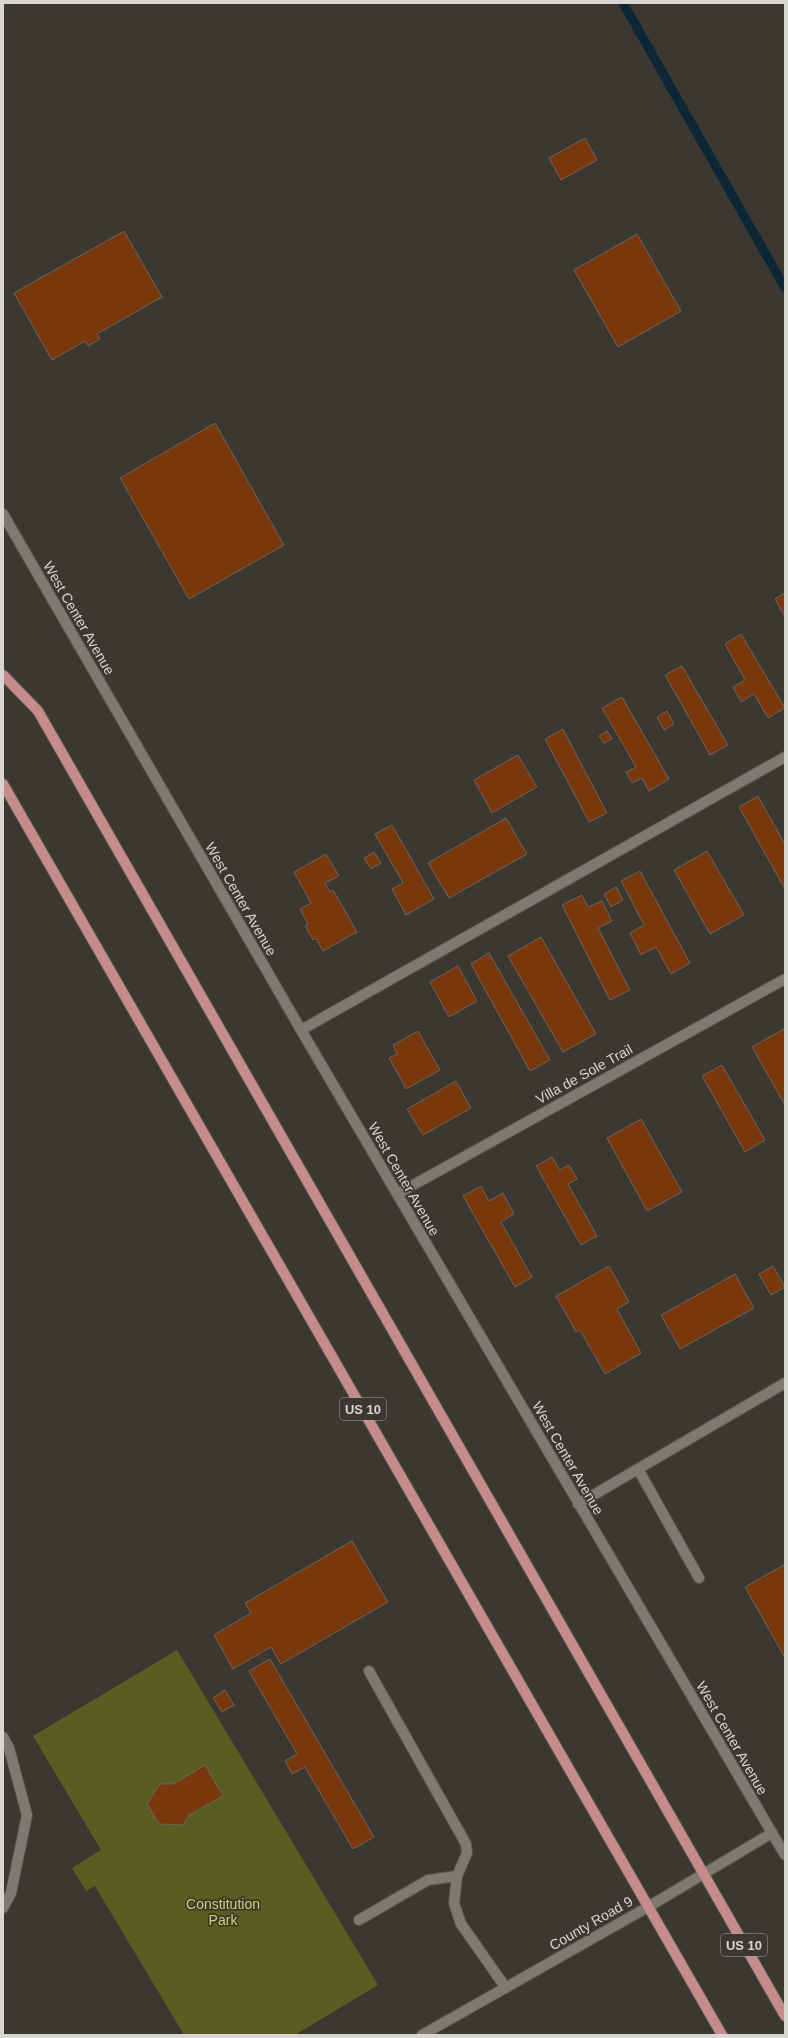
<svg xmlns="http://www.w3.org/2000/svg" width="788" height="2038" font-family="Helvetica,sans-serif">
<rect width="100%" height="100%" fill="#3b3731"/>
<path fill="#5a5d22" d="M177 1650 378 1985 295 2035H184L95 1886 86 1891 72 1868 101 1850 33 1736Z"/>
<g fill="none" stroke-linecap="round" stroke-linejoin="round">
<path stroke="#0c2735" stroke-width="9" d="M623 3 785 288"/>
</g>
<path fill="#7a390c" stroke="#6c6460" d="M585 138 597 160 561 180 549 158Z
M124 231 162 297 97 334 100 339 88 346 85 341 52 360 14 293Z
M637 234 681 311 618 347 574 270Z
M215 423 284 545 189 599 120 478Z
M785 593V617L775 599Z
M741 634 785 708 768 718 754 694 741 702 733 687 745 680 725 644Z
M682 666 728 745 710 755 665 675Z
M622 697 669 779 649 791 642 778 632 783 626 772 636 767 602 708Z
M667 711 674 724 664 730 657 717Z
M563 729 607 813 589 822 545 739Z
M607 731 612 739 604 743 599 736Z
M518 755 537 787 492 813 474 780Z
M758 796 785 844V889L739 807Z
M506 818 527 854 449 898 428 863Z
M392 825 434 899 406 915 392 889 403 883 375 834Z
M707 851 744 915 710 934 674 870Z
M374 852 381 863 371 869 364 858Z
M326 854 339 876 325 883 330 892 333 890 357 932 323 951 316 938 313 940 305 926 308 924 300 909 311 903 294 872Z
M640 871 690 963 671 974 656 947 641 955 630 933 644 925 621 881Z
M616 887 623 900 611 907 604 894Z
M582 895 588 907 602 901 612 921 598 928 630 990 610 1000 562 905Z
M541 937 596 1034 563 1052 508 956Z
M489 953 550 1060 530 1071 471 964Z
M458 966 477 1001 449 1017 430 982Z
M785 1028V1105L752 1047Z
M418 1031 440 1070 406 1089 389 1058 397 1054 393 1045Z
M722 1065 765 1140 745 1152 702 1076Z
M456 1081 471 1108 423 1135 407 1109Z
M641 1119 682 1192 647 1211 607 1138Z
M552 1157 560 1170 569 1165 577 1179 568 1184 597 1236 581 1245 536 1166Z
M481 1186 489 1201 503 1193 514 1214 501 1222 532 1277 515 1287 463 1196Z
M609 1266 629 1302 617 1309 641 1353 605 1374 580 1330 576 1332 556 1296Z
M773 1266 785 1287 771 1295 759 1274Z
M735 1274 754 1308 680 1349 661 1315Z
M352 1541 388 1602 281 1664 271 1647 233 1669 214 1635 251 1613 245 1603Z
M785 1564V1658L745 1587Z
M270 1659 374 1837 353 1849 305 1767 292 1774 285 1761 297 1754 249 1671Z
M225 1690 234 1705 222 1712 213 1698Z
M205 1765 223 1796 189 1815 183 1825 159 1824 147 1804 160 1784H173Z"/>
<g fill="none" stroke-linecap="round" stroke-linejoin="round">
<g stroke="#595650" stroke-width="12">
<path id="minor" d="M3 514 301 1030 785 1855
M301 1030 785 757
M397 1194 785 979
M638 1469 699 1578
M578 1504 785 1383
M369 1671 466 1844 467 1853 457 1876 454 1903 461 1924 506 1988
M3 1737 9 1748 27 1815 11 1893 3 1908
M359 1920 428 1880 457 1876
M422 2035 648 1907 772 1833"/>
</g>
<g stroke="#595650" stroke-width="12">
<path id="major" d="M3 675 38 711 785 2016
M3 784 722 2035"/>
</g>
<use href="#minor" stroke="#7e7a73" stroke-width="10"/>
<use href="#major" stroke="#c58c89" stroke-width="10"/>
</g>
<g text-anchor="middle" stroke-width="3.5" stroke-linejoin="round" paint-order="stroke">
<g fill="#3b3731" stroke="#a9a6a2" stroke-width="1">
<rect x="340" y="1398" width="46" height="22" rx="3"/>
<rect x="721" y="1934" width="46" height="22" rx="3"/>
</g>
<g font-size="13" font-weight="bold" fill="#d8d6d2">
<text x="363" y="1414">US 10</text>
<text x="744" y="1950">US 10</text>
</g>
<g font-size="14" fill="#d8d6d2" stroke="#3b3731">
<text transform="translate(79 618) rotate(60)" y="5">West Center Avenue</text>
<text transform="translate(241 899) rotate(60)" y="5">West Center Avenue</text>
<text transform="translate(584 1074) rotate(-29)" y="5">Villa de Sole Trail</text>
<text transform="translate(404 1179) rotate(60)" y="5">West Center Avenue</text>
<text transform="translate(568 1458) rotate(60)" y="5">West Center Avenue</text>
<text transform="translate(732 1738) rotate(60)" y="5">West Center Avenue</text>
<text transform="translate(591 1923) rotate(-30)" y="5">County Road 9</text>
</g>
<g font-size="14" fill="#ced364" stroke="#3b3731">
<text x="223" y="1909">Constitution<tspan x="223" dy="16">Park</tspan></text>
</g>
</g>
<rect width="788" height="2038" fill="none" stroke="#d8d6d2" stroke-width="8"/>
</svg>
